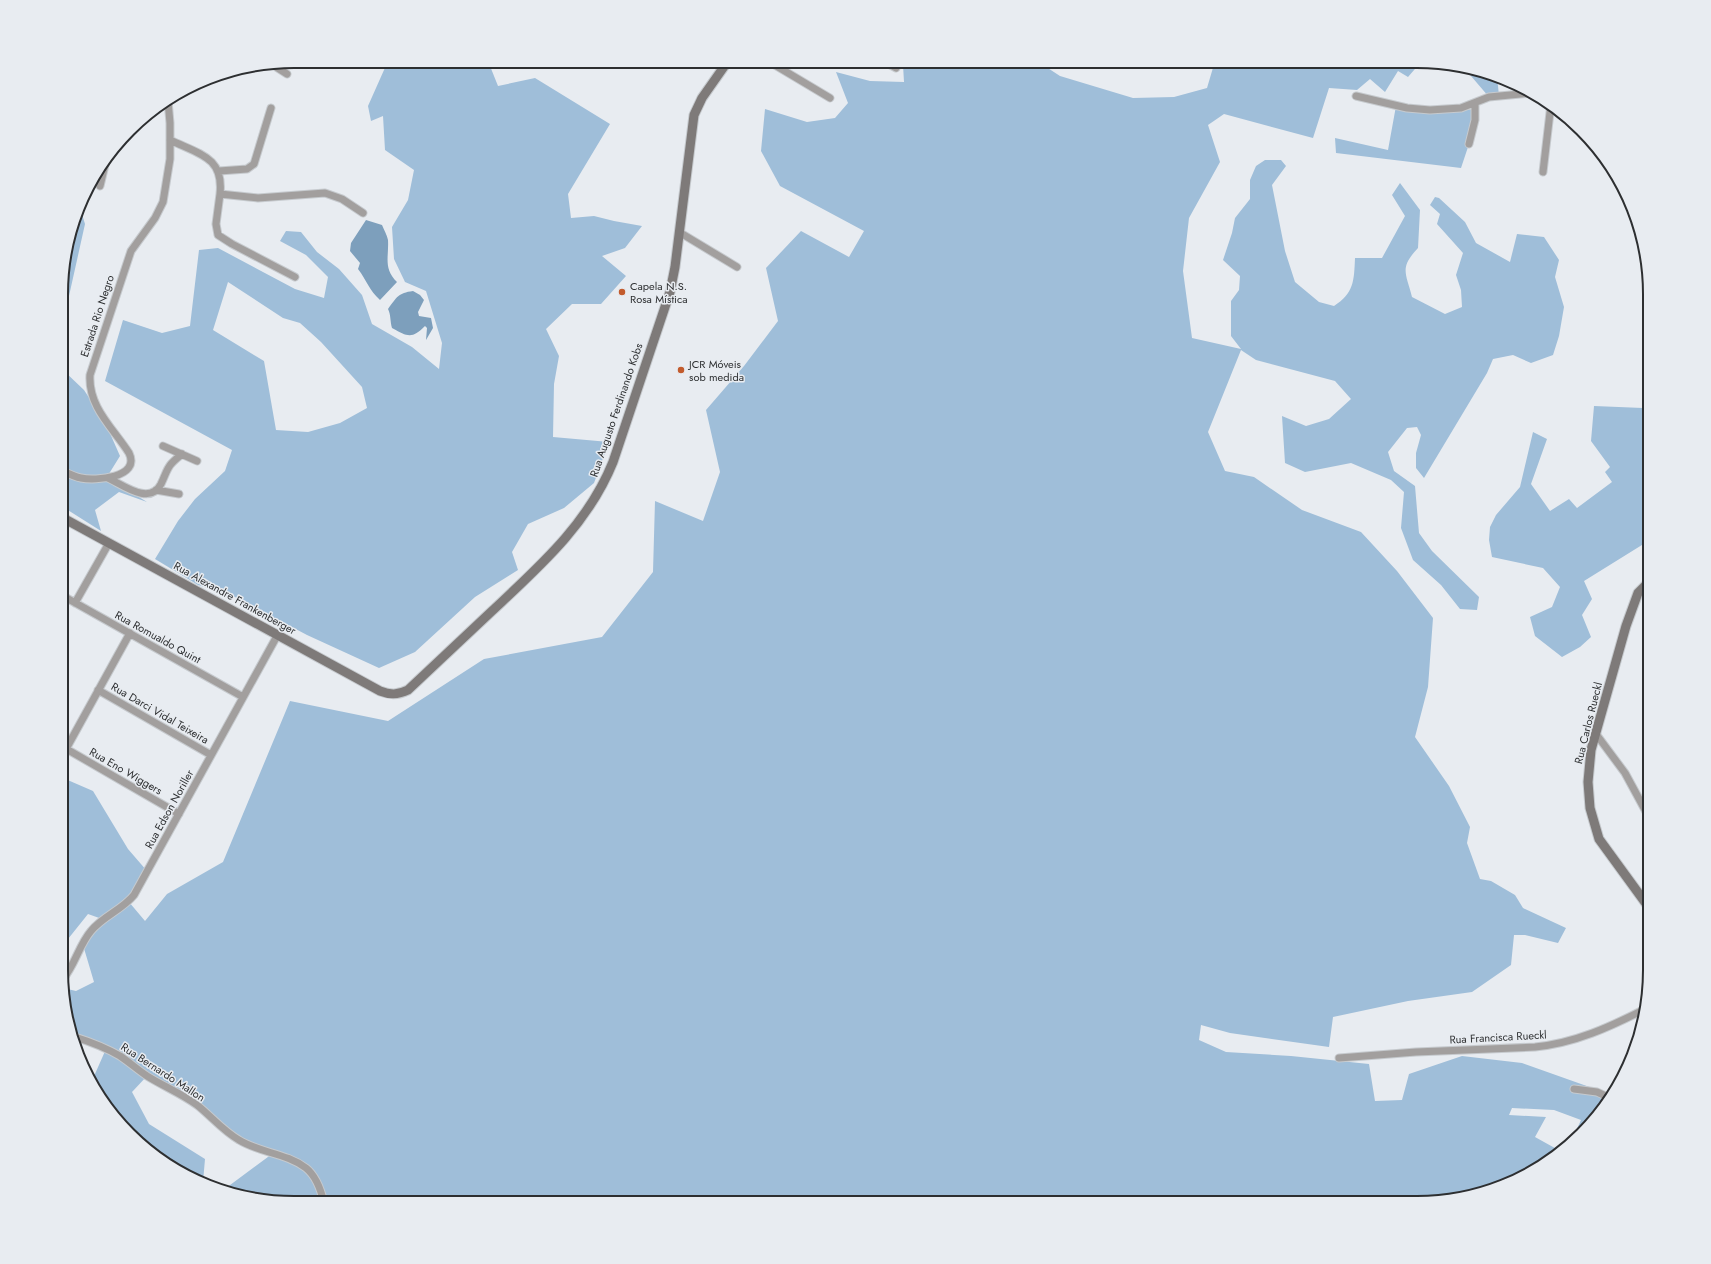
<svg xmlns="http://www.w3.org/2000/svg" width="1711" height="1264" font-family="Jost,sans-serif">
<rect width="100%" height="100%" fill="#e8ecf1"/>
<path fill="#9fbed9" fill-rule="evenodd" d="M388 61H488L498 86 535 78 610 124 568 194 571 218 594 216 614 221 642 226 625 248 602 256 626 276 601 304H572L546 329 559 356 554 384 553 437 609 442 594 483 564 508 528 524 512 552 518 570 475 597 415 652 379 668 307 635 233 596 198 585 155 559 178 521 195 499 225 471 232 450 105 381 123 320 162 333 190 326 199 250 218 248 295 289 324 298 328 277 306 255 280 241 286 231 301 232 317 252 339 269 362 295 372 324 412 347 439 369 442 343 426 291 405 282 394 259 392 227 408 200 414 170 385 150 383 116 371 121 368 106ZM228 282 283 318 300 323 321 342 362 387 367 408 340 423 308 432 276 430 264 361 213 330Z
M899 61H1037L1060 76 1133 98 1174 97 1207 88 1215 61 1433 62 1430 66 1421 62 1408 77 1398 71 1385 92 1370 79 1357 90 1329 88 1313 138 1224 114 1208 125 1220 162 1189 218 1183 271 1192 338 1241 349 1231 336V301L1239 290 1240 276 1223 260 1232 233 1235 218 1250 199V180L1256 166 1265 160H1281L1286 166 1272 185 1285 251 1295 282 1319 302 1334 306C1354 293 1354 281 1355 258H1382L1405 216 1392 195 1400 183 1420 210 1418 248C1399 268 1406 273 1412 297L1445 314 1462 307 1461 290 1456 275 1463 253 1437 224 1440 214 1430 205 1435 197 1439 198 1465 222 1476 243 1510 262 1517 234 1544 237 1559 260 1555 277 1564 307 1559 336 1553 355 1531 363 1513 355 1493 359 1487 373 1424 478 1416 468V453L1421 435 1417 427 1407 428 1388 452 1394 471 1415 486 1419 533 1432 551 1479 597 1477 610 1460 609 1441 585 1413 560 1401 528 1404 492 1391 480 1351 463 1305 472 1285 463 1282 416 1306 426 1329 419 1351 399 1335 381 1256 360 1241 350 1208 432 1225 471 1254 477 1302 510 1361 532 1397 571 1433 618 1428 687 1415 737 1449 786 1470 827 1467 843 1480 879 1491 881 1515 895 1523 908 1566 928 1558 943 1525 935H1514L1511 965 1472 992 1408 1001 1333 1017 1329 1047 1230 1033 1201 1025 1199 1040 1226 1052 1291 1056 1369 1064 1375 1101 1402 1100 1409 1074 1462 1056 1522 1063 1598 1090 1608 1101 1602 1112 1570 1144 1581 1120 1554 1110 1512 1108 1509 1115 1546 1117 1535 1137 1562 1152 1520 1179 1477 1195 1418 1203H279L222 1191 272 1154 252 1147 196 1105 147 1076 132 1092 149 1124 205 1159 203 1182 152 1155 92 1087 91 1083 106 1049 75 1037 63 1001V988L76 991 94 982 83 945 102 919 88 914 68 939 63 942V778L93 791 128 849 147 871 129 902 145 921 167 894 223 862 290 701 388 721 484 659 602 637 653 572 655 501 703 521 720 472 706 410 744 366 778 321 766 268 801 231 849 257 864 231 780 186 761 151 765 109 807 122 835 118 848 103 836 72 870 81 904 82 903 65Z
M1465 69 1497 76 1499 96 1489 97Z
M1475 103 1470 141 1461 168 1336 153 1335 138 1388 150 1396 106 1420 110Z
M80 208 85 224 63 323V263Z
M63 370 84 390 105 422 120 456 107 477 147 502 119 492 95 510 101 531 63 507Z
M1594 406 1643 408 1650 410V540L1584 581 1592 599 1582 615 1591 637 1580 647 1562 657 1535 636 1530 617 1552 607 1560 587 1543 568 1492 557 1489 540 1490 527 1496 515 1520 487 1533 432 1547 439 1531 484 1550 511 1569 499 1577 508 1612 482 1605 472 1610 467 1591 441Z"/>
<path fill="#7d9fbc" d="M366 220 382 225C384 230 387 235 388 240 389 257 383 268 397 282L380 300C369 290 367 281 358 269L360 263 350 251 351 243Z
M413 291 420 295 424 300 418 312 419 316 431 318 433 328 426 340 427 328 425 326C412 339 408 337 392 328 390 321 391 315 388 309 397 297 398 293 413 291Z"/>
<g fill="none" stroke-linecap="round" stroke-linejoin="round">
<g stroke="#c6cace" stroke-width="9">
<path id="street" d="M768 61 830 98
M883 61 896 68
M273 65 287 74
M1356 96 1407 108 1430 110 1461 108 1489 97 1532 93
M170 140C199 154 224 157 220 194L258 198 325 193 342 199 363 213
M1469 144 1475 120V103
M219 171 247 169 254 164 271 108
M1543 172 1551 104
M100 186 105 165
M220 194 216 224 218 235 232 244 295 277
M679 232 737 267
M163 446 197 461
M63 471C69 474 75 477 81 478 95 481 141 478 129 453 113 428 88 407 90 375L131 251 155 218 163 202 170 159V123L168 101
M108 478C123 485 150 506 161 484 169 467 166 467 182 454
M156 490 179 494
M63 596 243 697
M75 603 109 543
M98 690 211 755
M1596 734 1625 773 1650 819
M63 747 179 814
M66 749 130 633
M63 979C75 965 79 945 91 931 103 916 122 910 134 895L277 636
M75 1037C91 1042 106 1048 120 1056 129 1062 138 1070 147 1076 163 1086 182 1094 197 1105 211 1116 223 1131 239 1140 260 1153 286 1153 306 1168 316 1176 321 1190 324 1203
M1339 1058 1416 1052 1535 1047C1575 1043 1610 1027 1645 1009
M1574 1089 1597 1092 1610 1098"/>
</g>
<g stroke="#c6cace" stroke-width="11">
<path id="secondary" d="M63 518 380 691C390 695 398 695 408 690 436 664 464 637 492 611 540 566 588 524 613 462L670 292 675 267 694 115 702 98 728 61
M1650 581 1638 593 1626 626 1591 750 1588 782 1590 808 1599 839 1650 909"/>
</g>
<use href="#street" stroke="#a29f9e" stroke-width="7"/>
<use href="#secondary" stroke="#7e7a79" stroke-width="9"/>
</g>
<g fill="#c25b2d" stroke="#e8ecf1" stroke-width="1.5">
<circle cx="622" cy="292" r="4"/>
<circle cx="681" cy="370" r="4"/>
</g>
<g text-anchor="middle" stroke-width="3" stroke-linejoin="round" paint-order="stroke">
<g font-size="11" fill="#2d2f31" stroke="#e8ecf1" text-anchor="start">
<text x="630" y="290">Capela N.S.<tspan x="630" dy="13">Rosa Mística</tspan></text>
<text x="689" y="368">JCR Móveis<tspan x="689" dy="13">sob medida</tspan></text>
</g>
<g font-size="11" fill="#2d2f31" stroke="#e8ecf1">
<text transform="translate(97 316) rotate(-72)" y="4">Estrada Rio Negro</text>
<text transform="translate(616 410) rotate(-71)" y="4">Rua Augusto Ferdinando Kobs</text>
<text transform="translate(235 598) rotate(29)" y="4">Rua Alexandre Frankenberger</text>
<text transform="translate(158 637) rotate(29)" y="4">Rua Romualdo Quint</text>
<text transform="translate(160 713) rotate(30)" y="4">Rua Darci Vidal Teixeira</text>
<text transform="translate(1588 723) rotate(-76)" y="4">Rua Carlos Rueckl</text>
<text transform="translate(126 771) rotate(30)" y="4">Rua Eno Wiggers</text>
<text transform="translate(169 809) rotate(-61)" y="4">Rua Edson Noriller</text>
<text transform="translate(1498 1037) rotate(-3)" y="4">Rua Francisca Rueckl</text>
<text transform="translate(163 1072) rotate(33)" y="4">Rua Bernardo Mallon</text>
</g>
</g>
<path d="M0 0H1711V1264H0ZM294 68H1417A226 226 0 0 1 1643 294V970A226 226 0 0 1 1417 1196H294A226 226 0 0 1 68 970V294A226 226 0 0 1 294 68Z" fill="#e8ecf1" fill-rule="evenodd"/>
<path fill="none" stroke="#2d2f31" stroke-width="2" d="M294 68H1417A226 226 0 0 1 1643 294V970A226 226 0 0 1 1417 1196H294A226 226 0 0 1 68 970V294A226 226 0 0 1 294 68Z"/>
</svg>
